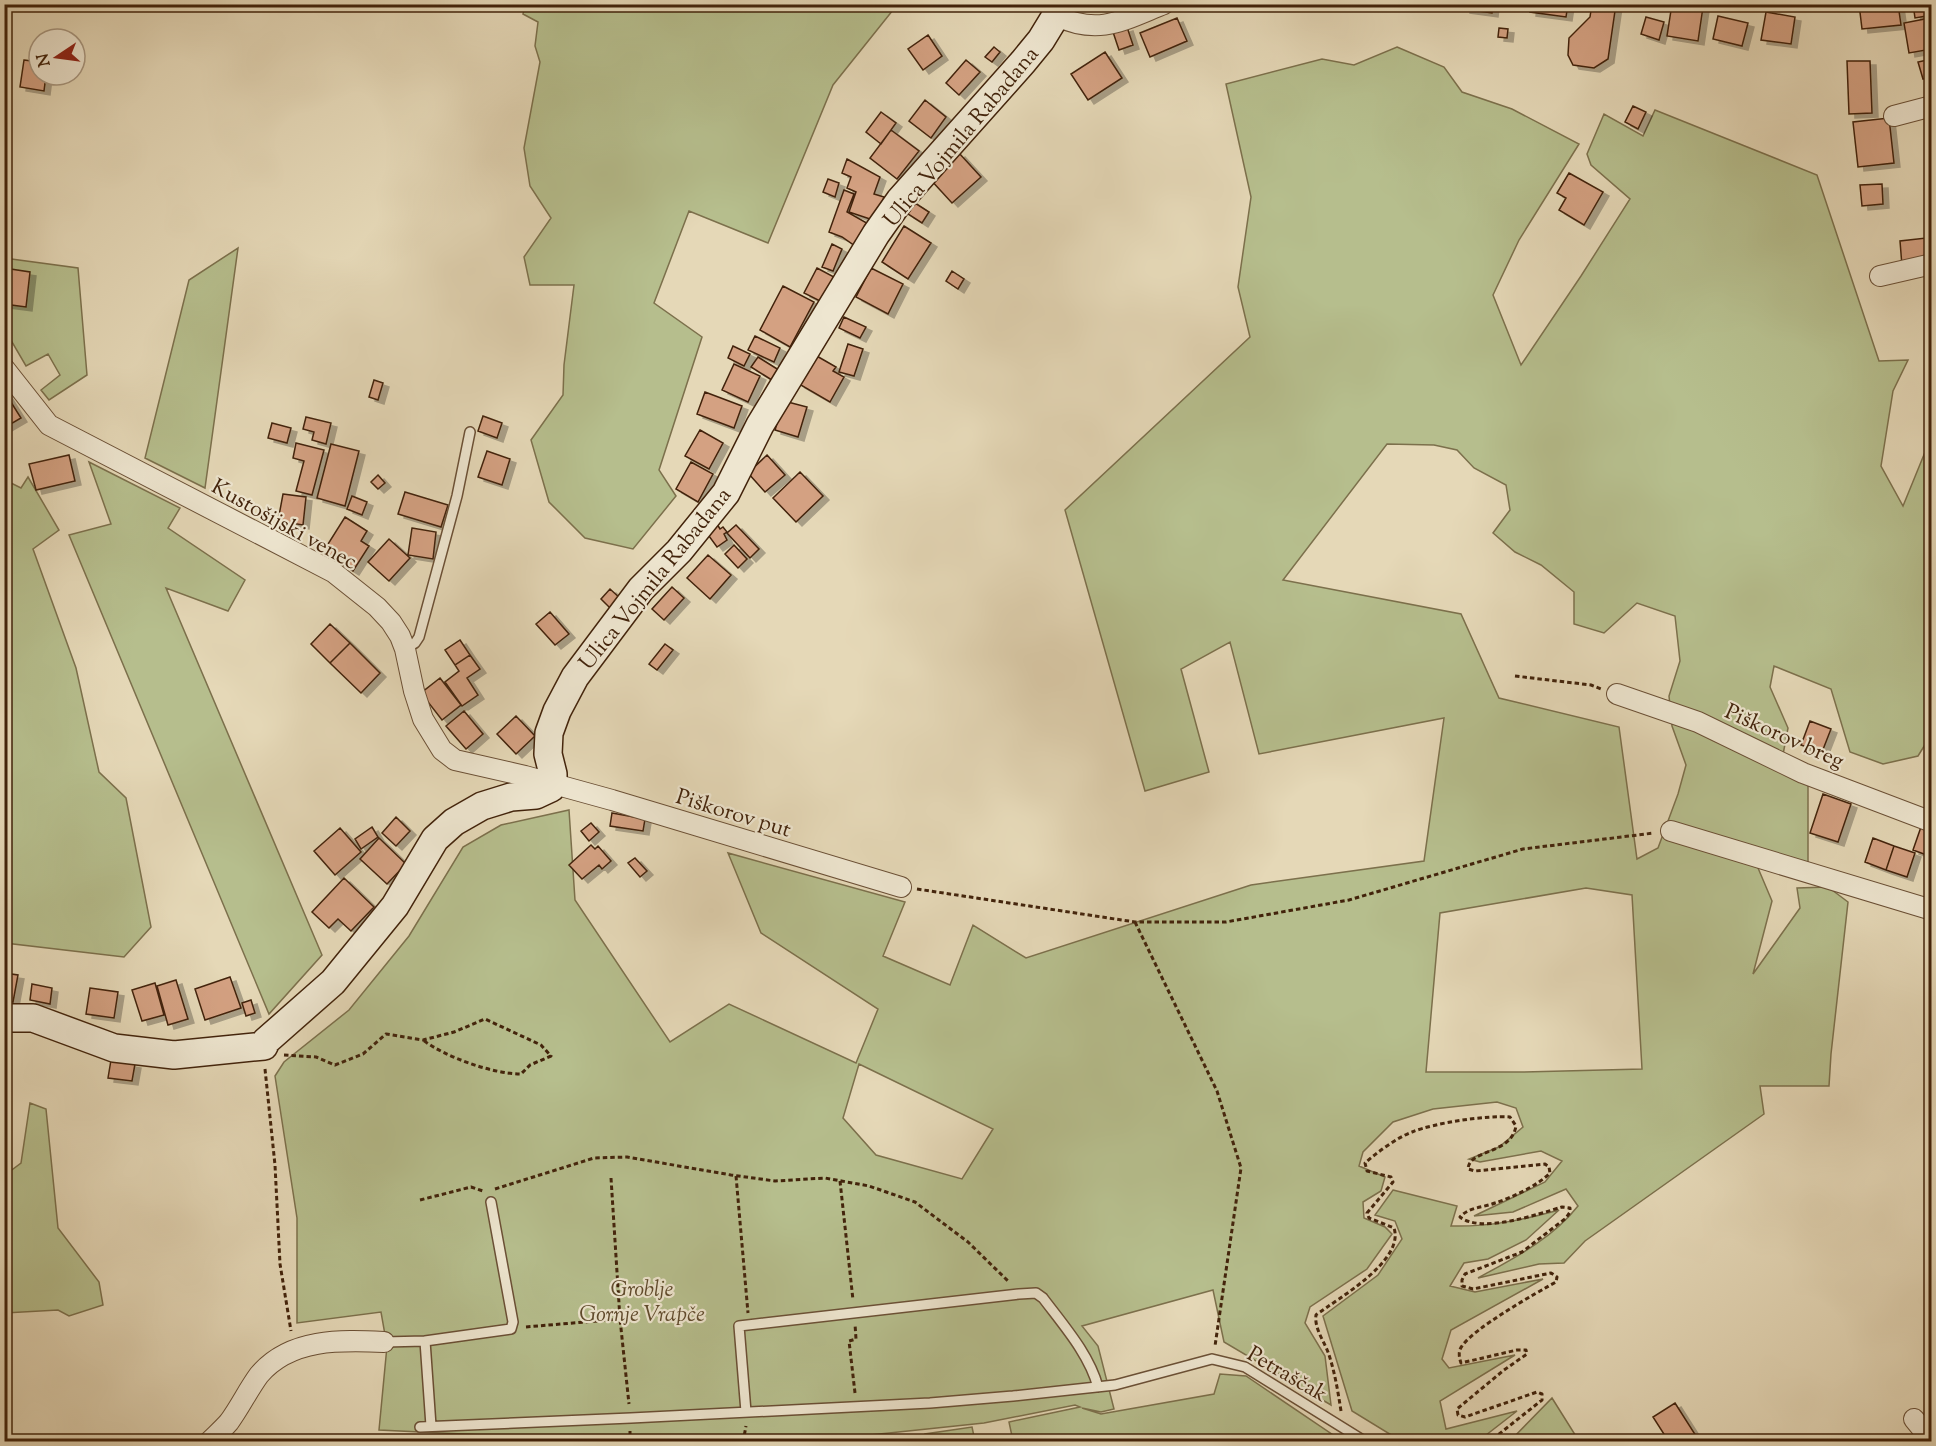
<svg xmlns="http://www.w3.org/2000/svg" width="1936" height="1446" font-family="'Sorts Mill Goudy',serif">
<defs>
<filter id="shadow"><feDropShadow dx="6" dy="4" stdDeviation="0" flood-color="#0004"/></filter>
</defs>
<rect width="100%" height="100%" fill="#e5d8b7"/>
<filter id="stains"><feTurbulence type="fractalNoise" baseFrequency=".00333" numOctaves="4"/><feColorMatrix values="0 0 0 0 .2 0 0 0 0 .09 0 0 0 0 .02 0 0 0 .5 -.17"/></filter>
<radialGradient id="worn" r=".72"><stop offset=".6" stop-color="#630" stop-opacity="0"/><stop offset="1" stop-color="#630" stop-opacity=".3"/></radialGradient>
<path fill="#b6be8d" stroke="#7c704c" stroke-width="1.5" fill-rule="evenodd" d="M525 5H897L833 85 768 243 689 211 654 303 702 337 659 470 676 496 633 549 585 538 549 502 531 440 563 395 564 365 574 285H530L524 257 551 218 530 186 524 148 540 62 535 46 538 22 523 14Z
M1397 47 1444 67 1462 92 1512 109 1579 144 1519 240 1493 295 1521 365 1581 276 1630 199 1591 165 1587 154 1604 114 1643 136 1655 110 1817 175 1879 361 1908 360 1893 391 1881 466 1903 506 1932 435 1931 735 1918 756 1883 764 1850 752 1831 689 1774 666 1770 687 1788 728 1782 760 1808 767V863L1758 868 1772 901 1753 974 1800 908 1797 888 1828 887 1848 902 1831 1054 1829 1086H1760L1764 1114 1585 1241 1564 1263 1539 1264 1478 1278C1514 1258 1552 1239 1578 1206L1566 1189 1513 1212 1474 1216 1545 1182 1562 1161 1541 1151 1480 1162 1469 1159 1499 1147 1523 1127 1516 1108 1497 1102 1433 1109 1393 1122 1363 1152 1359 1166 1385 1177 1381 1191 1363 1202 1364 1218 1385 1227 1392 1234 1367 1269 1310 1307 1305 1323 1325 1356 1331 1405 1224 1342 1213 1290 1082 1326 1098 1346 1114 1409 1101 1412 1082 1408 1101 1414 1214 1394 1220 1374 1246 1376 1342 1441H1013L1009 1422 1080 1407 1075 1405 984 1423 851 1437 776 1439V1442H549L547 1438 379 1430 387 1346 381 1312 297 1323V1218L275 1076 284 1062 349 1010 409 936 463 847 501 825 569 810 575 900 670 1042 729 1004 856 1063 878 1009 761 933 728 853 905 902 883 956 950 985 973 925 1026 958 1251 885 1424 861 1444 718 1259 754 1230 642 1181 669 1209 772 1145 791 1065 510 1250 337 1238 287 1251 197 1226 84 1322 59 1354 65ZM1387 444 1434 445 1457 450 1474 468 1506 485 1510 510 1493 533 1515 552 1541 565 1574 592V624L1604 633 1637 603 1675 616 1680 661 1669 696 1672 726 1686 765 1678 794 1658 848 1637 859 1619 727 1499 698 1461 614 1283 580ZM1586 888 1632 895 1642 1069 1524 1072H1426L1440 913ZM859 1064 993 1129 962 1179 876 1155 843 1118Z
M238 248 205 488 145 458 189 280Z
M4 258 78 268 87 375 49 400 41 390 60 375 48 354 26 366 5 330Z
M89 462 180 508 168 528 245 580 228 611 166 588 322 955 269 1014 69 535 111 524Z
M28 477 59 530 33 549 76 668 99 772 126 798 151 927 124 957 5 943V480L21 488Z
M30 1103 46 1109 58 1228 99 1282 103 1305 69 1316 58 1310 5 1313V1175L21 1163Z
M1393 1190 1457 1206 1451 1226C1489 1227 1523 1220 1559 1210L1526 1240 1488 1259 1464 1263 1450 1286 1475 1292 1543 1279 1451 1330 1442 1359 1449 1368 1515 1355 1440 1401 1446 1429 1517 1411 1477 1442 1401 1441 1352 1411 1323 1316 1378 1275 1402 1239 1395 1221 1375 1215Z
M1552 1398 1579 1441H1510Z
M972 1427 975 1441H926L925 1434Z"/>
<path fill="#d4a182" stroke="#42230b" stroke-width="1.5" filter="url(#shadow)" d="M1464 4H1493L1492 13 1464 9Z
M1531 4H1568L1566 17 1530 12Z
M1592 4H1616L1608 59 1594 68 1573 65 1568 55 1569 38 1590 17Z
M1672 4 1703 7 1698 41 1667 36Z
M1859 4H1898L1901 25 1862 29Z
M1913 4H1932V15L1915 18Z
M1766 12 1795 17 1791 44 1761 40Z
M1718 16 1748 23 1742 46 1713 39Z
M1646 17 1664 22 1659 40 1641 34Z
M1177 18 1187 41 1150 57 1140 33Z
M1930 18 1932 49 1909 53 1904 23Z
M1127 27 1133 45 1119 50 1113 32Z
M1499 28 1508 29 1507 38 1498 37Z
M928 35 942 56 923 70 908 49Z
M994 47 1000 52 992 62 985 57Z
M1105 52 1122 78 1088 100 1071 74Z
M1932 59V77L1923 79 1918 62Z
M24 60 39 62V75H46L44 91 20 87Z
M966 60 980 72 959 95 946 83Z
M1847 61H1870L1872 113 1849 114Z
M925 100 946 117 931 138 909 121Z
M1633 106 1646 112 1638 129 1625 122Z
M881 112 896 123 881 144 866 132Z
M1889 118 1894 163 1858 167 1853 122Z
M891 130 919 151 897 179 870 158Z
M959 153 981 177 952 203 930 179Z
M847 159 880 177 874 194 884 197 876 221 849 212 856 192 847 188 851 177 842 173Z
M1569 173 1603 192 1584 225 1559 210 1566 198 1557 193Z
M828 179 839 183 835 197 823 192Z
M1882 184 1883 204 1862 206 1860 185Z
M844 190 854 194 847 212 872 226 858 248 842 237 829 232Z
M915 203 929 212 922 223 908 214Z
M904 226 931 243 908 279 882 262Z
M1926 238 1928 263 1902 266 1900 241Z
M832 244 842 249 833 271 822 267Z
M4 268 30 272 26 307 4 304Z
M817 268 834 277 822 302 804 293Z
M871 268 903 284 888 314 856 297Z
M952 271 964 279 958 289 946 281Z
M783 286 814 302 790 347 760 330Z
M844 317 866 327 860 338 839 328Z
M755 336 780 348 774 362 748 350Z
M848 344 863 349 854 376 839 372Z
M733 346 750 354 744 366 728 358Z
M815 355 836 367 833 371 844 377 830 402 799 384Z
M758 357 782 372 775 382 751 367Z
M734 364 760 376 748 402 722 390Z
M374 380 383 383 378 400 369 397Z
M4 391 21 418 4 428Z
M705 392 742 406 734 428 697 414Z
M784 401 807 407 798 437 775 430Z
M483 416 502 423 497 438 478 431Z
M306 417 331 423 326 444 312 440 314 432 303 429Z
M272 423 291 428 287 443 268 438Z
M700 430 723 443 709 469 685 456Z
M296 443 324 450 312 495 296 491 304 461 293 458Z
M331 444 359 451 345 506 317 498Z
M487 451 510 459 502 485 478 477Z
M69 455 75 481 36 490 29 464Z
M767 455 785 475 765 492 748 473Z
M691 462 713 474 698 502 676 489Z
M800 472 823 496 796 522 773 498Z
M378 475 385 483 378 489 371 482Z
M405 492 448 505 441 527 398 514Z
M283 494 306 497 303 525 278 521Z
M352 496 367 502 362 515 347 509Z
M345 517 367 531 361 541 369 546 353 571 323 552Z
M717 524 720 529 723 527 727 532 724 534 727 540 717 547 706 532Z
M736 525 759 549 750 558 727 533Z
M412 528 436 532 433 559 408 555Z
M389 539 410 558 389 581 368 562Z
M734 545 747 559 738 568 725 554Z
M708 555 731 575 710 599 687 578Z
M672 587 684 598 664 620 652 609Z
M610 589 621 599 612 610 601 599Z
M550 612 569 634 555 645 536 624Z
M330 624 350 643 330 663 311 644Z
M460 640 470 655 455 665 445 650Z
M350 643 380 673 361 693 330 663Z
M665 644 673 650 657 670 649 664Z
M470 655 480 669 467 678 478 695 462 706 445 682 459 671 455 665Z
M440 678 461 705 442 720 421 693Z
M464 711 483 734 466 749 446 726Z
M516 716 535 736 516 754 497 734Z
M1810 721 1831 729 1822 752 1801 745Z
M1823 794 1851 804 1838 842 1810 833Z
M612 813 645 819 643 831 610 826Z
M396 817 410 831 396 846 382 833Z
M591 823 599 832 589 841 581 831Z
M372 827 378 837 361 849 355 839Z
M1921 827 1932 830V857L1913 850Z
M340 828 361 852 335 875 314 851Z
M379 838 406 864 387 884 360 859Z
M1873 838 1894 846 1886 870 1865 862Z
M591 845 595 849 598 846 611 861 602 869 599 865 582 879 569 865Z
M1894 846 1915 853 1907 877 1886 870Z
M635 858 647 871 640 877 628 863Z
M344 878 374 907 351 931 338 919 329 928 312 912Z
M4 973 18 975 13 1002 4 1000Z
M230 977 241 1008 205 1020 195 989Z
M176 980 188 1019 168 1025 157 986Z
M155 983 164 1015 142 1021 132 990Z
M32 984 52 988 50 1004 30 1000Z
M90 988 118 992 114 1018 86 1014Z
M251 1000 255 1013 246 1016 242 1003Z
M111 1060 135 1064 132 1081 108 1078Z
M1675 1403 1698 1439 1694 1442H1669L1653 1417Z"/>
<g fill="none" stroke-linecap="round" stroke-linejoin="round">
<g stroke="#6b5036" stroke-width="12">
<path id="lane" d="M405 649 415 643 419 637 457 496 470 432
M425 1341 511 1329 513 1322 491 1202
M384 1342 425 1341 431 1426
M746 1412 739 1326 1019 1294 1036 1293 1043 1298C1064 1326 1089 1354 1098 1387
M420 1427 631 1418 930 1403 1013 1396 1115 1385 1212 1359 1245 1367 1366 1442"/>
</g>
<g stroke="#6b5036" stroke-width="22">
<path id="street" d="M1057 16C1099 36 1124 20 1164 4
M1894 116 1932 106
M1880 276 1932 264
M4 368 49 425 333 572 377 607 391 622 400 636 405 649 414 691 423 719 442 750 455 760 525 776 612 800 901 887
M1617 694 1698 722 1803 773 1932 822
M1671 831 1932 910
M1914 1419 1932 1441
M209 1442C216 1435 223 1429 229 1422 240 1407 248 1390 259 1375 290 1338 341 1340 384 1342"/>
</g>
<g stroke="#42230b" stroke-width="30">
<path id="secondary" d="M4 1018H33L114 1048 174 1055 264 1046 266 1041 333 982 395 906 435 839 454 822 482 806 511 797 536 795 551 788 553 784V774L548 754 549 733 557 711 575 677 641 589 679 551 726 493 760 425 876 234 900 200 1023 62 1041 40 1063 4"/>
</g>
<path stroke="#42230b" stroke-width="3" stroke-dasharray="4.5 3" stroke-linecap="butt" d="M1515 676 1591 685 1601 689
M917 889 1135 922H1226L1349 900 1523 849 1654 833
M1135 922 1217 1091 1241 1168 1215 1346
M284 1055 316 1057 335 1065 363 1054 386 1034 423 1040 454 1032 485 1019 541 1045 551 1056 530 1065 521 1074C493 1074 445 1057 423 1040
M265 1069 275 1165 280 1264 291 1331
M736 1176 748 1313
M611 1178 620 1319 629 1404
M840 1181 853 1300
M495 1189 594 1158 627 1157 731 1175 775 1181 825 1178 869 1186 915 1202 968 1242 1009 1282
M420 1200 471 1187 483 1191
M526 1327 620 1319
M855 1393 849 1341 856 1339 855 1324
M1341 1411C1338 1392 1335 1373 1329 1355 1325 1342 1314 1329 1316 1315 1337 1299 1405 1261 1394 1228L1369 1218 1367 1213 1393 1182 1391 1177 1367 1171 1365 1163C1376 1153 1398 1137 1412 1132 1434 1123 1487 1115 1510 1117L1516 1126C1511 1155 1469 1149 1468 1169L1475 1171 1545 1164 1549 1167 1550 1173C1537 1186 1513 1197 1495 1203 1482 1208 1469 1207 1460 1217 1482 1234 1538 1214 1562 1207L1570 1208V1212L1566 1218 1522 1252 1465 1274 1462 1280V1286L1473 1289 1551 1273 1557 1277 1556 1282C1536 1293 1474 1328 1462 1346 1458 1351 1459 1357 1461 1363L1517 1350H1526L1527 1354 1504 1370 1457 1409 1458 1415 1465 1417 1537 1392 1542 1394V1400L1489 1442
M630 1431V1442
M743 1442 746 1426"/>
<use href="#lane" stroke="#eee6d0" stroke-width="9"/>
<use href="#street" stroke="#eee6d0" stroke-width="20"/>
<use href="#secondary" stroke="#eee6d0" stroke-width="27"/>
</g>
<g text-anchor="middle" stroke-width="4.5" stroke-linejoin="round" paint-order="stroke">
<g font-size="22" fill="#42230b" stroke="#eee6d0">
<text transform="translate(960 136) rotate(-50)" y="8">Ulica Vojmila Rabadana</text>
<text transform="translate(285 523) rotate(29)" y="8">Kustošijski venec</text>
<text transform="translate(654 578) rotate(-51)" y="8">Ulica Vojmila Rabadana</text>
<text transform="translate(1785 735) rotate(24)" y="8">Piškorov breg</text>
<text transform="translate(734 812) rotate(17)" y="8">Piškorov put</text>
<text transform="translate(1288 1373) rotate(30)" y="8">Petraščak</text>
</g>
<g font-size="22" font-style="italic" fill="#5f4a2c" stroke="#eee6d0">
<text x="642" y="1296">Groblje<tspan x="642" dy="25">Gornje Vrapče</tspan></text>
</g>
</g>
<rect width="1936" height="1446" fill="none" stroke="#e5d8b7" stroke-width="24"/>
<rect x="6" y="6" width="1924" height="1434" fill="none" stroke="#42230b" stroke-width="3"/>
<rect x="12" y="12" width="1912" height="1422" fill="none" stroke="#42230b" stroke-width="1.5"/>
<g transform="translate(57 57) rotate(257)"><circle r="28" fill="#eee6d0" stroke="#a99881" stroke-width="1.5"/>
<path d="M0-4.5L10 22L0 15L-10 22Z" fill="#8f2418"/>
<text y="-9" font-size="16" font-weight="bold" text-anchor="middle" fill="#42230b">N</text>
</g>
<rect width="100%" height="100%" filter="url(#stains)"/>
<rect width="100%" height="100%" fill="url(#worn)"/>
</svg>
